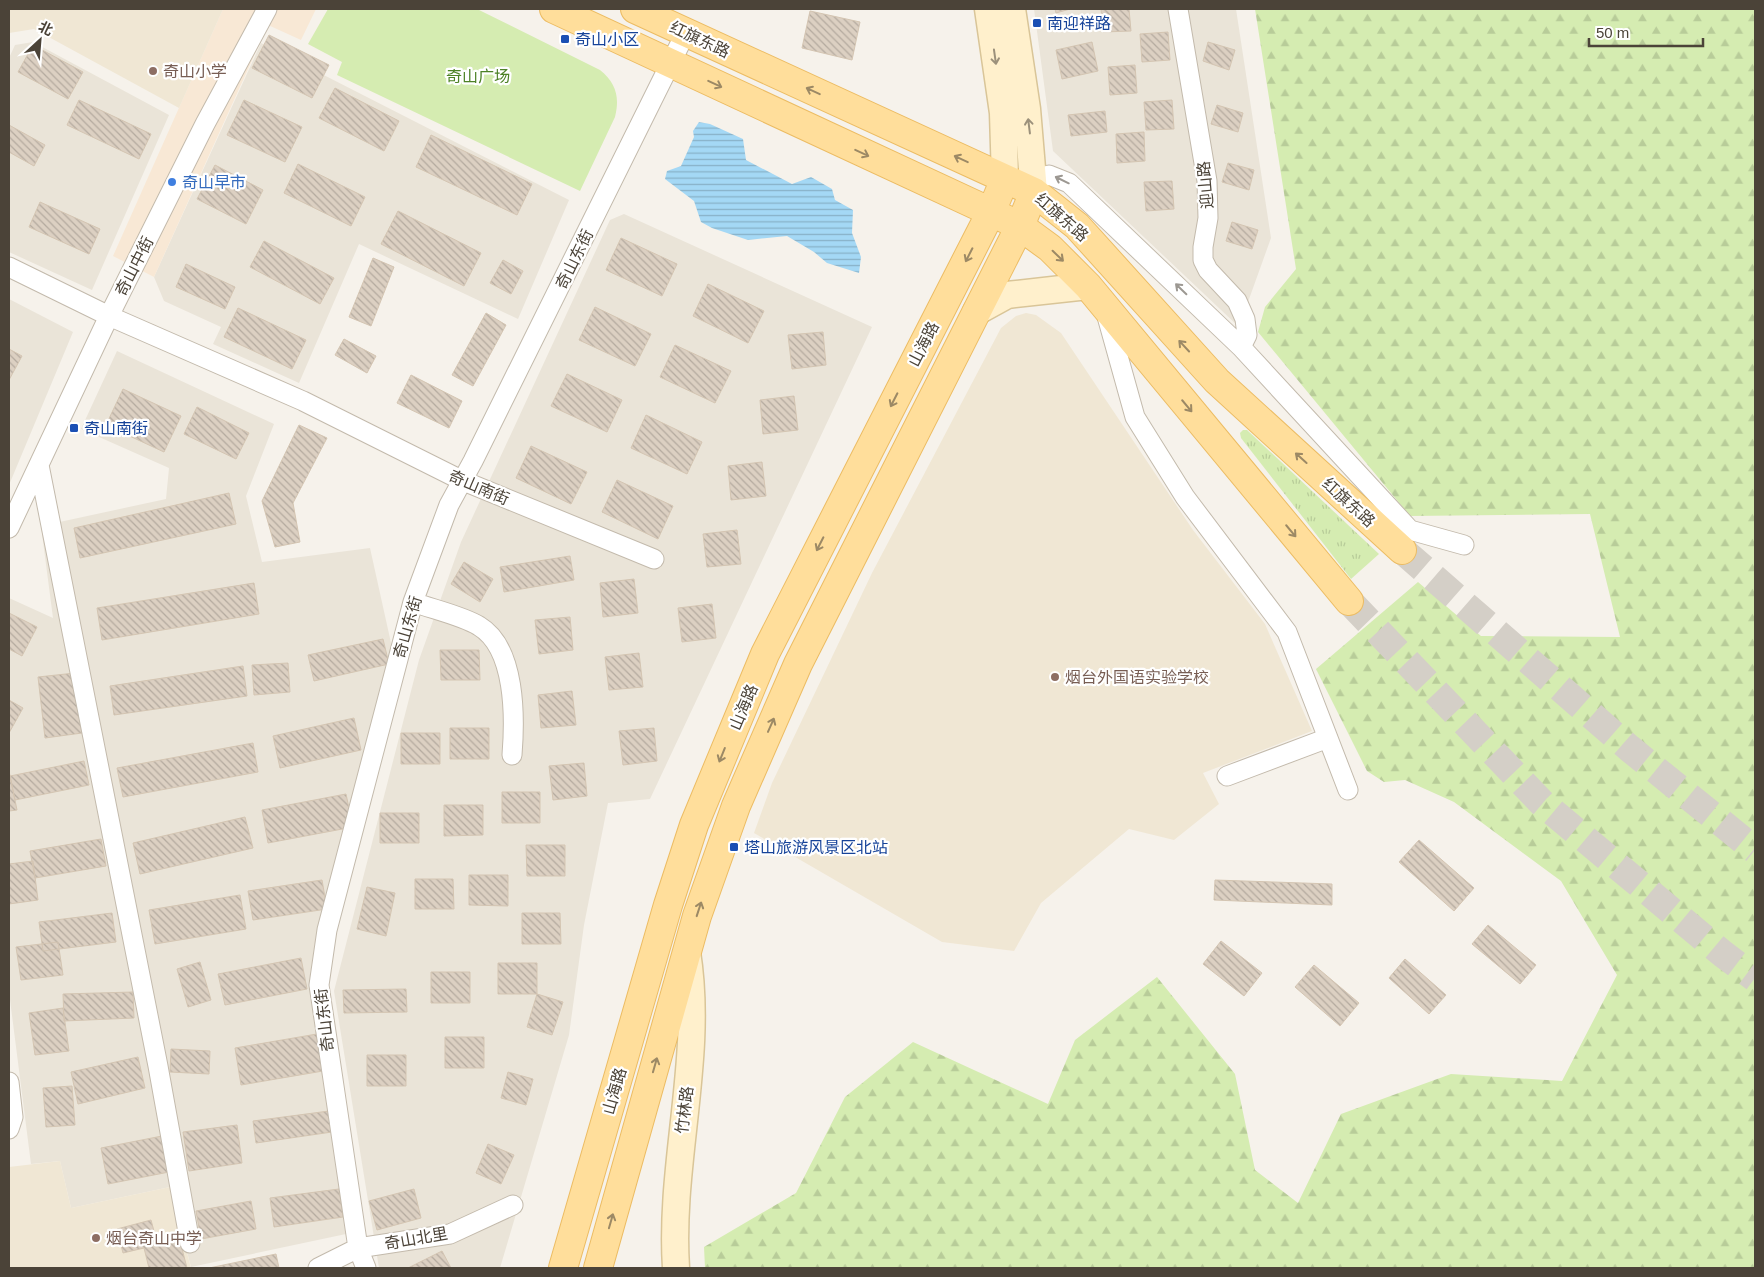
<svg xmlns="http://www.w3.org/2000/svg" width="1764" height="1277" font-family="Helvetica,'Noto Sans SC',sans-serif">
<defs>
<pattern id="grass-tufts" width="24" height="20" patternUnits="userSpaceOnUse" patternTransform="scale(1.25)"><rect width="24" height="20" fill="#d5ecb1"/><path d="M3 7l-1-3M5 7V3M7 7l1-3M15 17l-1-3M17 17v-4M19 17l1-3" fill="none" stroke="#b8cc99"/></pattern>
<pattern id="forest-firs" width="22" height="20" patternUnits="userSpaceOnUse" patternTransform="scale(1.25)"><rect width="22" height="20" fill="#d5ecb1"/><path d="M5 1l3.5 6h-7zM16 11l3.5 6h-7z" fill="#b8cc99"/></pattern>
<pattern id="water-rules" width="6" height="5" patternUnits="userSpaceOnUse" patternTransform="scale(1.25)"><rect width="6" height="5" fill="#a4d8f5"/><path d="M0 2.5h6" fill="none" stroke="#88b1c7"/></pattern>
<pattern id="building-back-hatch" width="6" height="6" patternUnits="userSpaceOnUse" patternTransform="scale(1.25)"><rect width="6" height="6" fill="#dcd0c2"/><path d="M-1 5l2 2M0 0l6 6M5-1l2 2" fill="none" stroke="#b4aa9f"/></pattern>
</defs>
<rect width="100%" height="100%" fill="#f6f2eb"/>
<path fill="#eae4d8" d="M1034 9H1236L1271 238 1239 327 1053 151Z
M33 42 169 115 92 290 9 252V58L15 45Z
M261 43 569 200 518 319 359 244 299 383 213 344 221 327 164 301 154 277Z
M624 214 872 327 650 799 608 803 584 925 569 1035 500 1268H379L334 991 419 660 461 542 610 220Z
M9 299 73 332 9 485Z
M117 351 274 424 246 496 262 562 370 548 393 652 316 936 309 982 346 1234 191 1267 170 1187 71 1208 60 1161 31 1164 9 992V598L53 618 41 526 166 499 169 468 81 429Z"/>
<path fill="#f8e8d5" d="M223 9H316L301 40 268 25 154 277 113 256Z"/>
<path fill="#f0e7d4" d="M9 9H223L179 108 34 29 9 33Z
M1026 313 1036 315 1061 333 1193 530 1265 624 1312 731 1203 773 1219 804 1174 840 1129 829 1041 903 1014 951 942 942 754 833 772 783 872 573 1001 328 1016 316Z
M60 1161 71 1208 170 1187 191 1268H9V1167Z"/>
<path fill="url(#grass-tufts)" d="M1243 430H1247L1379 554 1351 579 1241 438 1240 433Z"/>
<path fill="url(#forest-firs)" d="M1255 9H1755V1268H705L704 1247 796 1193 845 1097 913 1042 1048 1104 1075 1040 1157 977 1235 1074 1255 1170 1298 1203 1341 1114 1451 1074 1562 1081 1617 975 1561 881 1454 802 1405 780 1384 782 1367 771 1316 669 1418 582 1481 636 1620 637 1590 514 1410 516 1258 332 1265 307 1296 269Z"/>
<path fill="#d5ecb1" d="M328 9H477L600 70C616 83 620 97 615 117L580 191 337 75 342 62 308 44Z"/>
<path fill="url(#water-rules)" d="M699 122 710 124 743 139 746 160 792 184 811 177 832 189 835 200 853 210 852 233 861 257 859 273 827 263 814 252 787 236 748 240 712 228 701 222 694 201 665 179 667 171 681 166 694 137 693 131Z"/>
<path fill="url(#building-back-hatch)" stroke="#d4c5b2" d="M1055 9H1070L1056 13Z
M1101 9H1129L1131 31 1103 32Z
M810 11 860 22 852 60 802 48Z
M1168 32 1170 60 1142 62 1140 34Z
M269 35 329 65 312 98 252 68Z
M1092 42 1098 71 1062 79 1056 50Z
M1208 42 1235 50 1229 70 1203 61Z
M33 45 83 72 68 99 18 72Z
M1135 65 1137 93 1110 95 1108 67Z
M335 88 399 121 384 151 319 118Z
M79 100 151 134 139 159 67 125Z
M244 100 302 127 285 162 227 135Z
M1172 100 1174 129 1146 130 1144 102Z
M1217 105 1243 113 1238 132 1211 124Z
M1105 111 1107 132 1071 136 1068 115Z
M9 125 45 145 34 166 9 152Z
M1144 132 1145 161 1117 163 1116 134Z
M431 135 532 184 517 215 416 167Z
M1228 163 1254 170 1249 190 1222 182Z
M298 164 365 197 351 226 284 193Z
M215 165 263 190 246 224 197 199Z
M1172 181 1174 209 1146 211 1144 182Z
M40 202 100 229 89 254 29 227Z
M398 211 481 253 464 286 381 244Z
M1232 222 1258 230 1252 249 1226 241Z
M621 238 677 264 662 296 606 270Z
M264 241 334 278 320 304 250 267Z
M373 258 394 267 371 326 349 317Z
M503 260 523 271 511 294 490 283Z
M186 264 235 287 225 309 176 287Z
M708 284 764 311 748 343 693 316Z
M595 307 651 334 635 366 579 340Z
M238 308 306 340 292 369 224 337Z
M486 313 506 325 473 386 452 375Z
M823 332 826 365 792 369 788 335Z
M344 339 376 356 367 373 335 355Z
M675 345 731 371 715 403 660 377Z
M9 349 22 356 9 380Z
M567 374 622 400 607 432 551 406Z
M411 375 462 401 449 428 397 403Z
M123 389 181 416 164 452 106 425Z
M794 396 798 430 763 434 760 400Z
M197 407 249 433 236 459 184 434Z
M646 415 702 442 687 474 631 448Z
M299 425 327 438 293 503 300 542 275 547 262 501Z
M531 446 587 472 571 504 516 478Z
M762 462 766 496 731 500 728 466Z
M617 480 673 506 658 539 602 512Z
M229 493 236 524 80 558 74 528Z
M737 530 741 564 707 567 703 534Z
M570 556 574 580 504 592 500 567Z
M464 562 493 579 480 602 451 584Z
M634 579 638 613 603 617 600 583Z
M254 583 259 614 102 640 97 608Z
M712 604 716 638 682 642 678 608Z
M9 613 37 627 22 656 9 649Z
M570 617 573 650 539 654 535 620Z
M383 639 389 664 314 681 308 655Z
M440 650H479L480 680H441Z
M639 653 643 687 609 690 605 657Z
M288 663 290 692 254 695 252 665Z
M243 666 247 696 114 715 110 686Z
M75 673 82 733 45 738 38 677Z
M572 691 576 725 541 728 538 695Z
M9 700 23 708 9 733Z
M354 718 361 750 280 768 273 736Z
M450 728H489V759H450Z
M654 728 657 761 623 765 619 731Z
M401 733H440V764H401Z
M253 743 258 772 123 797 117 768Z
M84 761 89 785 15 800 10 776Z
M584 763 587 796 553 800 549 766Z
M9 771 17 810 9 811Z
M502 792H540V823H502Z
M346 794 353 827 268 843 262 810Z
M444 805H483V835L444 836Z
M380 813H419V843H380Z
M245 817 253 848 140 874 133 843Z
M101 839 106 866 35 878 30 851Z
M1419 840 1474 888 1454 911 1399 862Z
M526 845H565V876H527Z
M33 861 38 900 9 904V864Z
M469 875H508V906L469 905Z
M415 879H453L454 909H415Z
M322 880 327 909 253 920 248 891Z
M1215 880 1332 884V905L1214 900Z
M367 887 395 893 386 936 357 929Z
M240 895 246 929 155 944 149 910Z
M112 913 116 942 43 951 39 922Z
M522 913H560L561 944H522Z
M1488 925 1536 965 1520 984 1472 944Z
M1221 941 1262 973 1244 996 1203 964Z
M58 942 63 975 21 980 16 947Z
M301 958 307 989 225 1005 218 974Z
M1405 959 1446 995 1429 1014 1389 978Z
M200 962 211 1000 188 1007 177 969Z
M498 963H537V994H498Z
M1314 965 1359 1003 1340 1026 1295 987Z
M431 972H470V1003H431Z
M406 989 407 1012 344 1013 343 990Z
M133 992 134 1018 64 1021 63 994Z
M537 994 563 1002 552 1035 527 1027Z
M63 1008 69 1051 35 1055 29 1013Z
M317 1034 323 1071 241 1085 235 1048Z
M445 1037H484V1068H445Z
M171 1049 210 1051 209 1074 170 1072Z
M367 1055H406V1086H367Z
M138 1057 145 1088 78 1104 71 1072Z
M508 1072 533 1079 526 1105 501 1098Z
M72 1086 75 1125 46 1127 43 1088Z
M329 1111 332 1132 256 1143 253 1121Z
M237 1125 242 1163 189 1171 183 1132Z
M162 1136 169 1172 108 1184 101 1148Z
M488 1144 514 1155 501 1184 476 1173Z
M339 1189 343 1217 274 1227 270 1198Z
M414 1189 421 1218 377 1230 369 1201Z
M251 1201 256 1229 201 1239 196 1211Z
M151 1220 158 1246 180 1241 187 1268H149L144 1248 123 1253 117 1229Z
M442 1251 451 1268H408Z
M276 1254 279 1268H209Z"/>
<g fill="none" stroke-linecap="round" stroke-linejoin="round">
<path stroke="#d4cfc7" stroke-width="28" stroke-dasharray="28 14" stroke-linecap="butt" d="M1402 550 1629 748 1755 850
M1349 601 1542 803 1723 954 1755 978"/>
<g stroke="#c3baac" stroke-width="21">
<path id="street" d="M1178 9 1207 181 1208 218 1203 247V260L1208 270 1237 301 1245 319 1247 335 1241 347
M1034 192 1040 178 1049 175 1069 183 1241 347 1410 530 1464 545
M9 267 109 316 303 401 461 480 654 559
M1106 313 1135 417 1185 497 1287 632 1348 790
M39 465 158 1066 190 1243
M9 528 109 316 205 124 267 9
M413 602C432 609 463 616 479 626 516 648 515 718 512 755
M1227 776 1328 738
M9 1082 13 1117 9 1129
M318 1268 358 1248 450 1234 513 1205
M366 1268 358 1248 319 985 327 930 413 602 449 505 473 461 686 32"/>
</g>
<g stroke="#d9c598" stroke-width="29">
<path id="secondary" d="M988 9 1003 113 1005 179
M1012 9 1027 109 1034 192
M976 312 1007 295 1088 286
M676 1268C669 1163 704 1057 687 952"/>
</g>
<g stroke="#ecbc63" stroke-width="30">
<path id="primary" d="M554 9 991 212 1020 226 1050 248 1088 286 1349 601
M635 9 1034 192 1077 226 1217 381 1402 550
M563 1268 668 905 694 825 765 654 991 212 1005 179
M598 1268 697 916 736 806 798 664 1020 226 1034 192"/>
</g>
<use href="#street" stroke="#fff" stroke-width="19"/>
<use href="#secondary" stroke="#fff0cc" stroke-width="26"/>
<use href="#primary" stroke="#ffde9b" stroke-width="28"/>
</g>
<defs><path id="oneway-shaft" d="M-6 0H5M1.5-3L5.5 0L1.5 3" fill="none" stroke-width="1.6" stroke-linecap="round" stroke-linejoin="round" transform="scale(1.25)"/></defs>
<g stroke="#9c917b">
<use href="#oneway-shaft" transform="translate(995 57) rotate(82)"/>
<use href="#oneway-shaft" transform="translate(1029 126) rotate(-97)"/>
</g>
<g stroke="#9c8965">
<use href="#oneway-shaft" transform="translate(715 84) rotate(25)"/>
<use href="#oneway-shaft" transform="translate(813 91) rotate(-155)"/>
<use href="#oneway-shaft" transform="translate(862 153) rotate(25)"/>
<use href="#oneway-shaft" transform="translate(961 159) rotate(-155)"/>
<use href="#oneway-shaft" transform="translate(969 255) rotate(117)"/>
<use href="#oneway-shaft" transform="translate(1058 256) rotate(44)"/>
<use href="#oneway-shaft" transform="translate(1184 346) rotate(-133)"/>
<use href="#oneway-shaft" transform="translate(894 400) rotate(117)"/>
<use href="#oneway-shaft" transform="translate(1187 406) rotate(50)"/>
<use href="#oneway-shaft" transform="translate(1301 458) rotate(-138)"/>
<use href="#oneway-shaft" transform="translate(1291 531) rotate(50)"/>
<use href="#oneway-shaft" transform="translate(820 544) rotate(117)"/>
<use href="#oneway-shaft" transform="translate(771 725) rotate(-66)"/>
<use href="#oneway-shaft" transform="translate(722 755) rotate(112)"/>
<use href="#oneway-shaft" transform="translate(699 909) rotate(-72)"/>
<use href="#oneway-shaft" transform="translate(655 1065) rotate(-74)"/>
<use href="#oneway-shaft" transform="translate(611 1221) rotate(-74)"/>
</g>
<g stroke="#9c9892">
<use href="#oneway-shaft" transform="translate(1062 180) rotate(-154)"/>
<use href="#oneway-shaft" transform="translate(1181 289) rotate(-136)"/>
</g>
<g fill="#1a4fb4" stroke="#fff" stroke-width="2">
<rect x="1032" y="18" width="10" height="10" rx="2.5"/>
<rect x="560" y="34" width="10" height="10" rx="2.5"/>
<rect x="69" y="423" width="10" height="10" rx="2.5"/>
<rect x="729" y="842" width="10" height="10" rx="2.5"/>
</g>
<g fill="#8d6e63" stroke="#fff" stroke-width="2">
<circle cx="153" cy="71" r="5"/>
<circle cx="1055" cy="677" r="5"/>
<circle cx="96" cy="1238" r="5"/>
</g>
<circle fill="#3f7fe0" stroke="#fff" stroke-width="2" cx="172" cy="182" r="5"/>
<g text-anchor="middle" stroke-width="4.5" stroke-linejoin="round" paint-order="stroke">
<g font-size="16" fill="#164399" stroke="#fff" text-anchor="start">
<text x="1047" y="29">南迎祥路</text>
<text x="575" y="45">奇山小区</text>
<text x="84" y="434">奇山南街</text>
<text x="744" y="853">塔山旅游风景区北站</text>
</g>
<g font-size="16" fill="#4b4338" stroke="#fff">
<text transform="translate(700 39) rotate(25)" y="6">红旗东路</text>
<text transform="translate(1205 185) rotate(-95)" y="6">迎山路</text>
<text transform="translate(1062 217) rotate(41)" y="6">红旗东路</text>
<text transform="translate(574 259) rotate(-64)" y="6">奇山东街</text>
<text transform="translate(134 266) rotate(-63)" y="6">奇山中街</text>
<text transform="translate(923 344) rotate(-63)" y="6">山海路</text>
<text transform="translate(479 487) rotate(23)" y="6">奇山南街</text>
<text transform="translate(1349 502) rotate(42)" y="6">红旗东路</text>
<text transform="translate(407 627) rotate(-74)" y="6">奇山东街</text>
<text transform="translate(743 707) rotate(-67)" y="6">山海路</text>
<text transform="translate(324 1020) rotate(-97)" y="6">奇山东街</text>
<text transform="translate(614 1091) rotate(-74)" y="6">山海路</text>
<text transform="translate(684 1110) rotate(-83)" y="6">竹林路</text>
<text transform="translate(416 1238) rotate(-10)" y="6">奇山北里</text>
</g>
<g font-size="16" fill="#785e54" stroke="#fff" text-anchor="start">
<text x="163" y="77">奇山小学</text>
<text x="1065" y="683">烟台外国语实验学校</text>
<text x="106" y="1244">烟台奇山中学</text>
</g>
<g font-size="16" fill="#4d8226" stroke="#fff">
<text x="478" y="82">奇山广场</text>
</g>
<g font-size="16" fill="#366cbe" stroke="#fff" text-anchor="start">
<text x="182" y="188">奇山早市</text>
</g>
</g>
<rect width="1764" height="1277" fill="none" stroke="#4b4338" stroke-width="20"/>
<g transform="translate(40 40) rotate(26)" stroke="#ffffff" stroke-width="4" paint-order="stroke">
<path d="M0-4L9 19L0 12L-9 19Z" fill="#4b4338"/>
<text y="-8" font-size="14" font-weight="bold" text-anchor="middle" fill="#4b4338">北</text>
</g>
<path d="M1589 38v8h114v-8" fill="none" stroke="#4b4338" stroke-width="2.5"/>
<text x="1596" y="38" font-size="15" fill="#4b4338" stroke="#ffffff" stroke-width="4" paint-order="stroke">50 m</text>
</svg>
